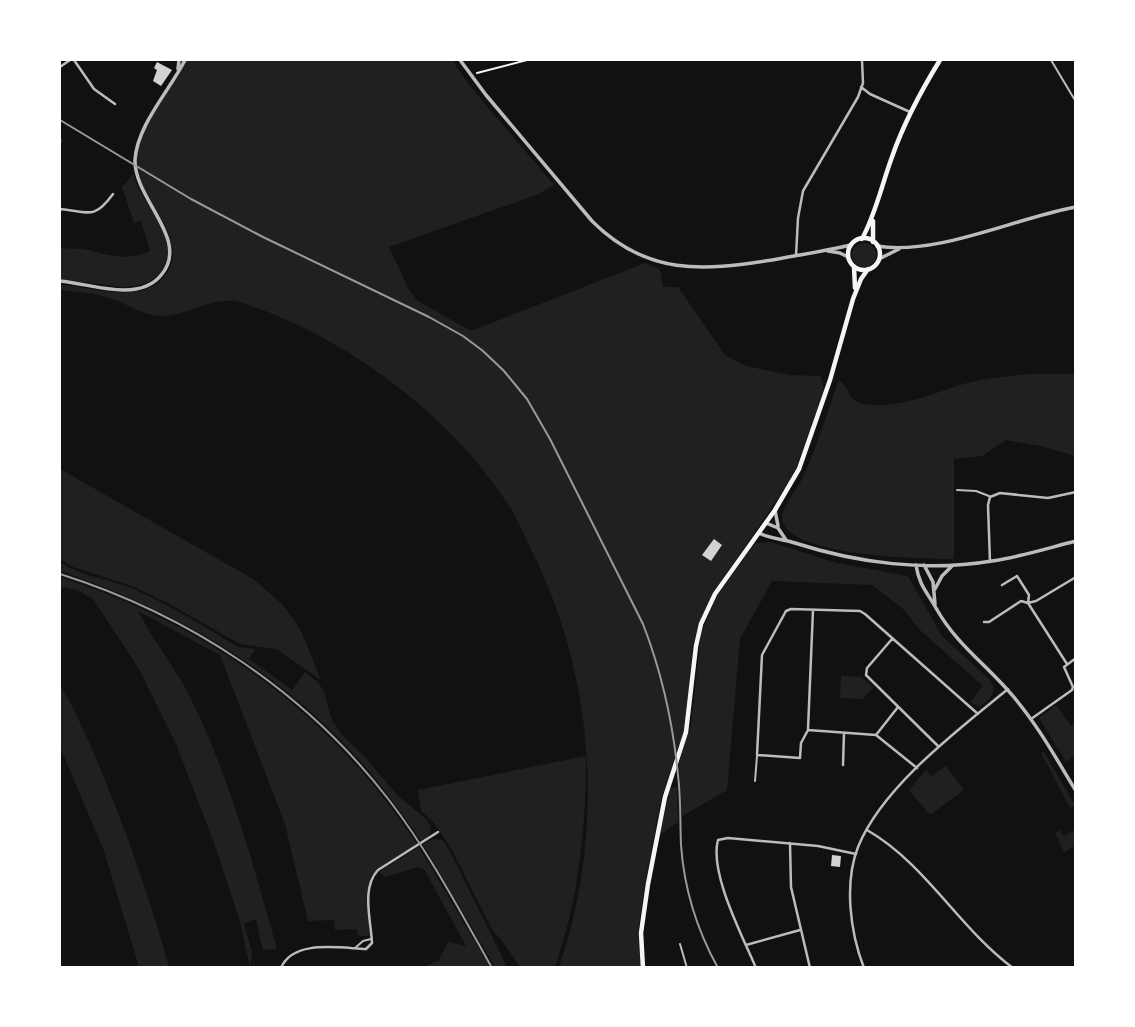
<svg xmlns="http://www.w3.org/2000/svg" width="1135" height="1027" font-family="'PT Sans',sans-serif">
<rect width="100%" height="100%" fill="#111"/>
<path fill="#202020" d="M186 60H452L470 86 554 185 539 194 389 247 409 290 418 301 471 331 645 263 660 269 663 287H678L725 355 746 366 790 375 821 376 824 390 796 468 783 491 714 592 699 623 693 647 684 731 662 796 645 883 638 933 641 967H559C605 832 596 680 532 551 524 536 518 519 508 504 447 412 347 338 243 303 214 294 190 316 161 316 144 316 128 304 112 299 96 293 76 292 60 290V285C83 286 106 294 129 292 142 292 154 288 163 278 196 241 136 200 137 160 138 129 170 87 186 60Z
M133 174C140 204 184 239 162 270 153 284 137 286 122 287L60 279V248C69 249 80 248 88 250 111 256 128 261 150 251L141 221 134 223 122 187Z
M852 255a12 12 0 1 1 24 0a12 12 0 1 1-24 0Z
M1027 374H1075V456L1041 446 1006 440 982 456 954 459V559C924 559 787 557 782 519 781 508 796 491 801 481 817 449 826 414 839 380 849 386 848 400 860 403 893 412 936 392 967 383 987 378 1007 376 1027 374Z
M60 469 253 579 282 604 292 617 301 631 321 680 276 649 240 644 166 602 132 586 73 567 60 559Z
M771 542 837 563 908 576 942 636 989 679C1000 692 989 699 979 707L970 702 983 686 921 631 903 609 872 585 772 581 740 639 727 790 682 816 679 763 691 724 701 634 717 596 755 543Z
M60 562C80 576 108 579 131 588 166 603 199 623 231 643L239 647 255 649 249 659 292 690 305 672 318 682 324 692 332 720 342 735 365 757 397 795 426 819 431 826 429 836 421 841C403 815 384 788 363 764 282 672 175 610 60 571Z
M60 577C210 626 329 712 417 844 361 878 366 871 370 936H358L357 929 335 930 334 920 308 921 285 824 220 655 138 611C153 641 176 668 191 699 230 778 253 864 277 949L263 950 256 919 244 923 252 951 250 967 240 922 216 848 176 744 139 669 93 599 77 590 60 587Z
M841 676 861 677 874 687 863 699 840 698Z
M60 685C76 711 88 740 100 768 127 833 150 899 169 967H139L104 851 60 747Z
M1056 705 1071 726 1075 723V756L1066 762 1039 718Z
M1044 752 1075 805V806L1070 808 1041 753Z
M586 756C586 828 579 899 555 967H520L500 938 493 931 452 850 434 823 421 811 418 790Z
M946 766 964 790 930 815 909 790 926 770 932 776Z
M677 787 678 822 660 835 670 788Z
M1060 830 1063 836 1075 830V846L1064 852 1055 833Z
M433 839 442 840 450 851 507 967H495L423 844Z
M419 847 490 967H424L439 960 448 942 466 946 424 869 418 867 385 877 379 872Z"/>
<path fill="#d3d3d3" d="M157 62 172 70 161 86 153 81 157 70 154 68Z
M714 539 722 545 711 561 702 555Z
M832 855 841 856 840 867 831 866Z"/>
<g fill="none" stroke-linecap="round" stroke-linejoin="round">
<path stroke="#f5f5f5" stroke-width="2" d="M477 73 527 60"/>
<path stroke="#bcbcbc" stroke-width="2" d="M1051 60 1076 102
M957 490 976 491 989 496
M755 781 757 756
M680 944 687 968
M355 948 363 941 371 939"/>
<path stroke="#bcbcbc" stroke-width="2.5" d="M74 60 94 89 115 104
M60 67 70 60
M861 87 870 94 910 112
M60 140V142
M60 209C89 212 94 220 113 194
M796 256 798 218 803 191 858 97 863 83 862 60
M990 562 988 505 990 497 1000 493 1048 498 1076 492
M984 622H989L1021 601 1028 603 1029 595 1017 576 1002 585
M892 639 867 668 866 675 938 746
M1067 664 1028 603 1036 601 1076 577
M1031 719 1072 690 1073 687 1064 667 1076 658
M808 729 813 610
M808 730 801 743 800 758 757 755 762 655 786 611 791 609 860 611 865 614 978 714
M808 730 876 735 917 768
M876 735 898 707
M843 765 844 733
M867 830C926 864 958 927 1013 968
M790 843 791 887 810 968
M746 945 800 930
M281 968C293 939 340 948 366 949L372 943C371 920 361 888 378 870L438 832
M756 968C743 937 709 873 718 840L728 838 818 846 856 854
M864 968C850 932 844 883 858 847 882 787 959 729 1008 689"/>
<path stroke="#bcbcbc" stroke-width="3.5" d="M460 60 486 95 592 221C647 276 703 271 772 260 799 255 825 251 851 245
M178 69 179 60
M877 246C937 256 1015 218 1076 207
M828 251 840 253 848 257
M879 259 899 249
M60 281C81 283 102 290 124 290 138 290 153 286 162 274 190 239 134 199 135 160 137 125 170 90 185 60
M775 510 778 526
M766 523 778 528 786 540
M759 533C771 539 783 539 795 543 857 563 927 572 992 561 1020 557 1048 548 1076 541
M916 565C919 585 927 592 936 608 957 646 990 667 1017 701 1040 729 1057 760 1076 791
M924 565 933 582 935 604
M935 589 942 576 953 565"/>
<path stroke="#f5f5f5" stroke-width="4.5" d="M848 254a16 16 0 1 1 32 0a16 16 0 1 1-32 0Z
M862 239C876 213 882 184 892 157 904 122 921 91 940 60
M873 242V221
M854 267 855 288
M643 968 641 933 648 884 665 797 686 732 696 646 701 624 715 594 775 510 799 469 830 380 853 299 861 279 868 269"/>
<path stroke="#9a9a9a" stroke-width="2" d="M60 120 191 199 263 237 429 317 463 336 483 351 504 371 527 399 550 439 643 624C662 673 673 723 678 775 681 799 680 822 681 845 684 888 697 930 718 968
M60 574C189 615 305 691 389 800 429 852 460 911 492 968"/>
</g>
<rect width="1135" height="1027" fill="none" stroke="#ffffff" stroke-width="122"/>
</svg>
